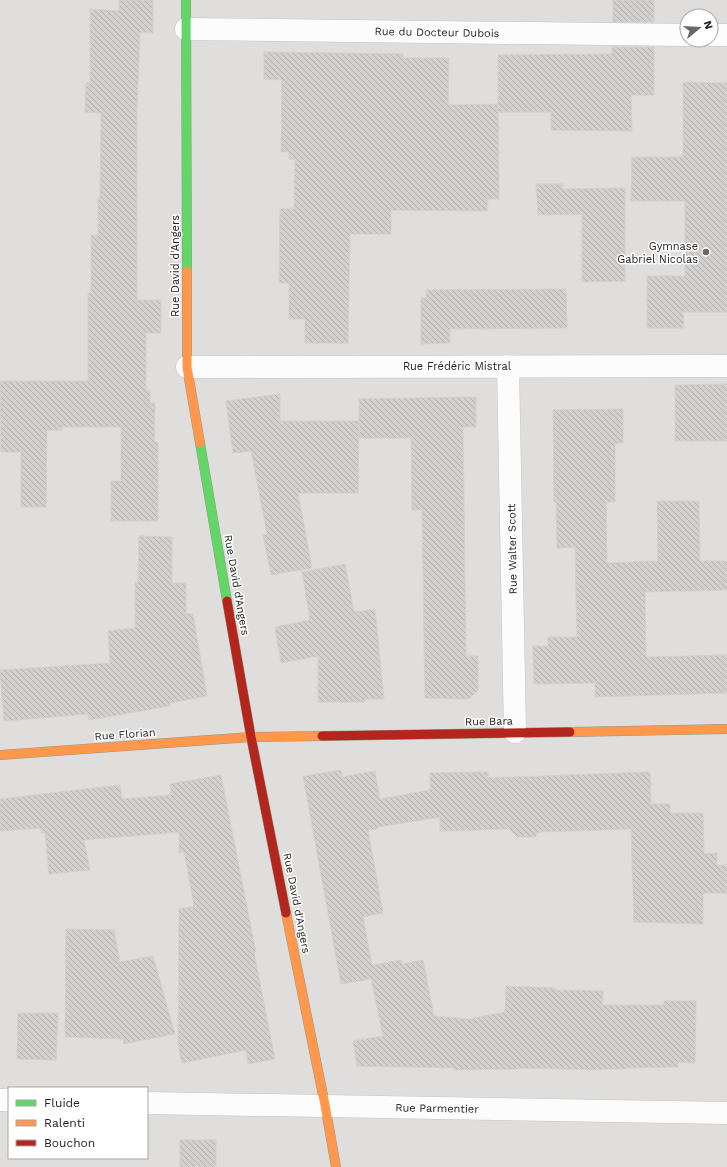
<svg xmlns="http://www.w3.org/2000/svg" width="727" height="1167" font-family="'Work Sans',sans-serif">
<defs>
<pattern id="building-back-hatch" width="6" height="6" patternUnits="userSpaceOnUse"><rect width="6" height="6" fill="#d2d0ce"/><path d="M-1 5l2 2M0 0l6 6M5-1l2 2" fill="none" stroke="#b4b2b1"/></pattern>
</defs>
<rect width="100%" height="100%" fill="#f0eeeb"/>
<path fill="#dfdedc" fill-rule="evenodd" d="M0 0H727V1167H0ZM687 16H711V40H687ZM9 1088H147V1158H9Z"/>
<path fill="url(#building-back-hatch)" stroke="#d3d0cd" d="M119 0H153V33L140 32 137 108V300H161V333H146V390H150V403H155L154 442H158V521H111V481H121V427H62V430H47L46 507H21V452H1L0 381H88V293H91V235H98V198H100L101 113 85 112 86 83H90V9L119 11Z
M613 0H654V22H613Z
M612 47H654V95H631L632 131 551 130V112H498V55L612 54Z
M264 52 403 54V58H449L448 105 498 104 499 199H488L487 211 391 210V234H350L348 343H305V319H289V283H279L280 209H294L295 159H289V152H281L282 80 264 79Z
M683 82 727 83V312H683L684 328H647V276H685V201H631L632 157H683Z
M536 184H563V189L625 188V281L582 282V214L538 215Z
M566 289 567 328 450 329V343L421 344V298H426V290Z
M727 384V441H675V385Z
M280 394V421H359V399L476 397V427H463L466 656H478V690L469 699 425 698 422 510H412L411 438H359V421L358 493H298L312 568 271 575 263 535 267 534 251 451 233 453 226 401Z
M623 409V443H615V502H606L607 563 658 561 657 501H699L700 561H727V590L645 592 646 657 727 655V693L595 697V683L534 684 533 646H548V637H577L575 547 557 548 556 502H554L553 410Z
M139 536 172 537V583H186V614H193L207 696 170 703V706L89 720 88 714 4 721 0 670 110 663 108 631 135 628V582H138Z
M345 564 354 612 375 609 384 699H365V702H318V656L281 663 275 627 310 620 302 572Z
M341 770 342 777 375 771 380 799 430 790V773L488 772V778L650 772 651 804H670V813H703L704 854 717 853V865H727V893H703V924L634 922 631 829 539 832 535 837H517L509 829 440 831V817L378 827V829L368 830 383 913 363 917 372 965 401 960 402 964 423 960 434 1016 469 1019 505 1012 506 986 554 988 555 990 603 991 602 1005H664V1001H696L695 1063 678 1062V1067L626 1068V1069H601V1070L519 1068V1069L455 1070V1068L357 1066 353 1041 383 1036 371 979 341 984 303 776Z
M221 775 256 952H254L275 1059 248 1064 246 1050 182 1063 178 1045 179 909 194 906 184 852 179 853V832L84 840 90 870 49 874 45 833H41V828L0 831V799L120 785 122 799 171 795 170 784Z
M66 929 114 930 120 962 153 956 175 1034 124 1044 123 1039 65 1037Z
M18 1013H58L56 1060 17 1059Z
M180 1140H216V1167H180Z"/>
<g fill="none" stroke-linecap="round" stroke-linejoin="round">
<g stroke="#c6c5c3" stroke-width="23">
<path id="street" d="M186 29 687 35
M711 35H727
M508 366 515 732
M187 367 727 366
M0 1100H9
M147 1103 727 1113"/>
</g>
<g stroke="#969885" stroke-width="10">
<path id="fast" d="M186 0 187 271
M200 443 227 601"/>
</g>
<g stroke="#969885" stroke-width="10">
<path id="slow" d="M187 271V367L200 443
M570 732 727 729
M0 755 251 737 322 736
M286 913 325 1105 336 1167"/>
</g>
<g stroke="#969885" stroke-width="10">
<path id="jam" d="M227 601 251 737 286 913
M322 736 570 732"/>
</g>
<use href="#street" stroke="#fdfcfc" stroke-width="22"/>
<use href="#fast" stroke="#63d668" stroke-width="9"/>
<use href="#slow" stroke="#ff974d" stroke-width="9"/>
<use href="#jam" stroke="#b3261e" stroke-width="9"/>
</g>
<circle fill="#6a6968" stroke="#fff" stroke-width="1.5" cx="706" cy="252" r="4"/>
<g text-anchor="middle" stroke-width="3" stroke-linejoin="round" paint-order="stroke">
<g font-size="11" fill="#222" stroke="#fff">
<text transform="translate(437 32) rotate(1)" y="4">Rue du Docteur Dubois</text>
<text transform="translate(175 266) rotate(-90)" y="4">Rue David d'Angers</text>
<text x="457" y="370">Rue Frédéric Mistral</text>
<text transform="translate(512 549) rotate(-91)" y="4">Rue Walter Scott</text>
<text transform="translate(237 585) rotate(80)" y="4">Rue David d'Angers</text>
<text transform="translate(489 721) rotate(-1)" y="4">Rue Bara</text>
<text transform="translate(125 734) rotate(-4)" y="4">Rue Florian</text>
<text transform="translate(297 903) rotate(79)" y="4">Rue David d'Angers</text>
<text transform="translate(437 1108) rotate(1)" y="4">Rue Parmentier</text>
</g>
<g font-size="11" fill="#222" stroke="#fff" text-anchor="end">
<text x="698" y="250">Gymnase<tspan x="698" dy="13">Gabriel Nicolas</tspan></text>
</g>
</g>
<rect x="8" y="1087" width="140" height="72" fill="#ffffff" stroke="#a7a7a7"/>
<rect x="16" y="1100" width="20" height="6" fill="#63d668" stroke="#a7a7a7"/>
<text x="44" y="1107" font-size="12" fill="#222222">Fluide</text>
<rect x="16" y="1120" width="20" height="6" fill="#ff974d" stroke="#a7a7a7"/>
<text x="44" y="1127" font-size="12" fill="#222222">Ralenti</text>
<rect x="16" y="1140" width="20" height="6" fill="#b3261e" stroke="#a7a7a7"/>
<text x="44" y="1147" font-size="12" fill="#222222">Bouchon</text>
<g transform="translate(699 28) rotate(72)"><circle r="19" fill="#ffffff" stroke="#a7a7a7"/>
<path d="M0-3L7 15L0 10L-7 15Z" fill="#6a6968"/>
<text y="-6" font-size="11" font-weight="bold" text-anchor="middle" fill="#222222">N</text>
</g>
</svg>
